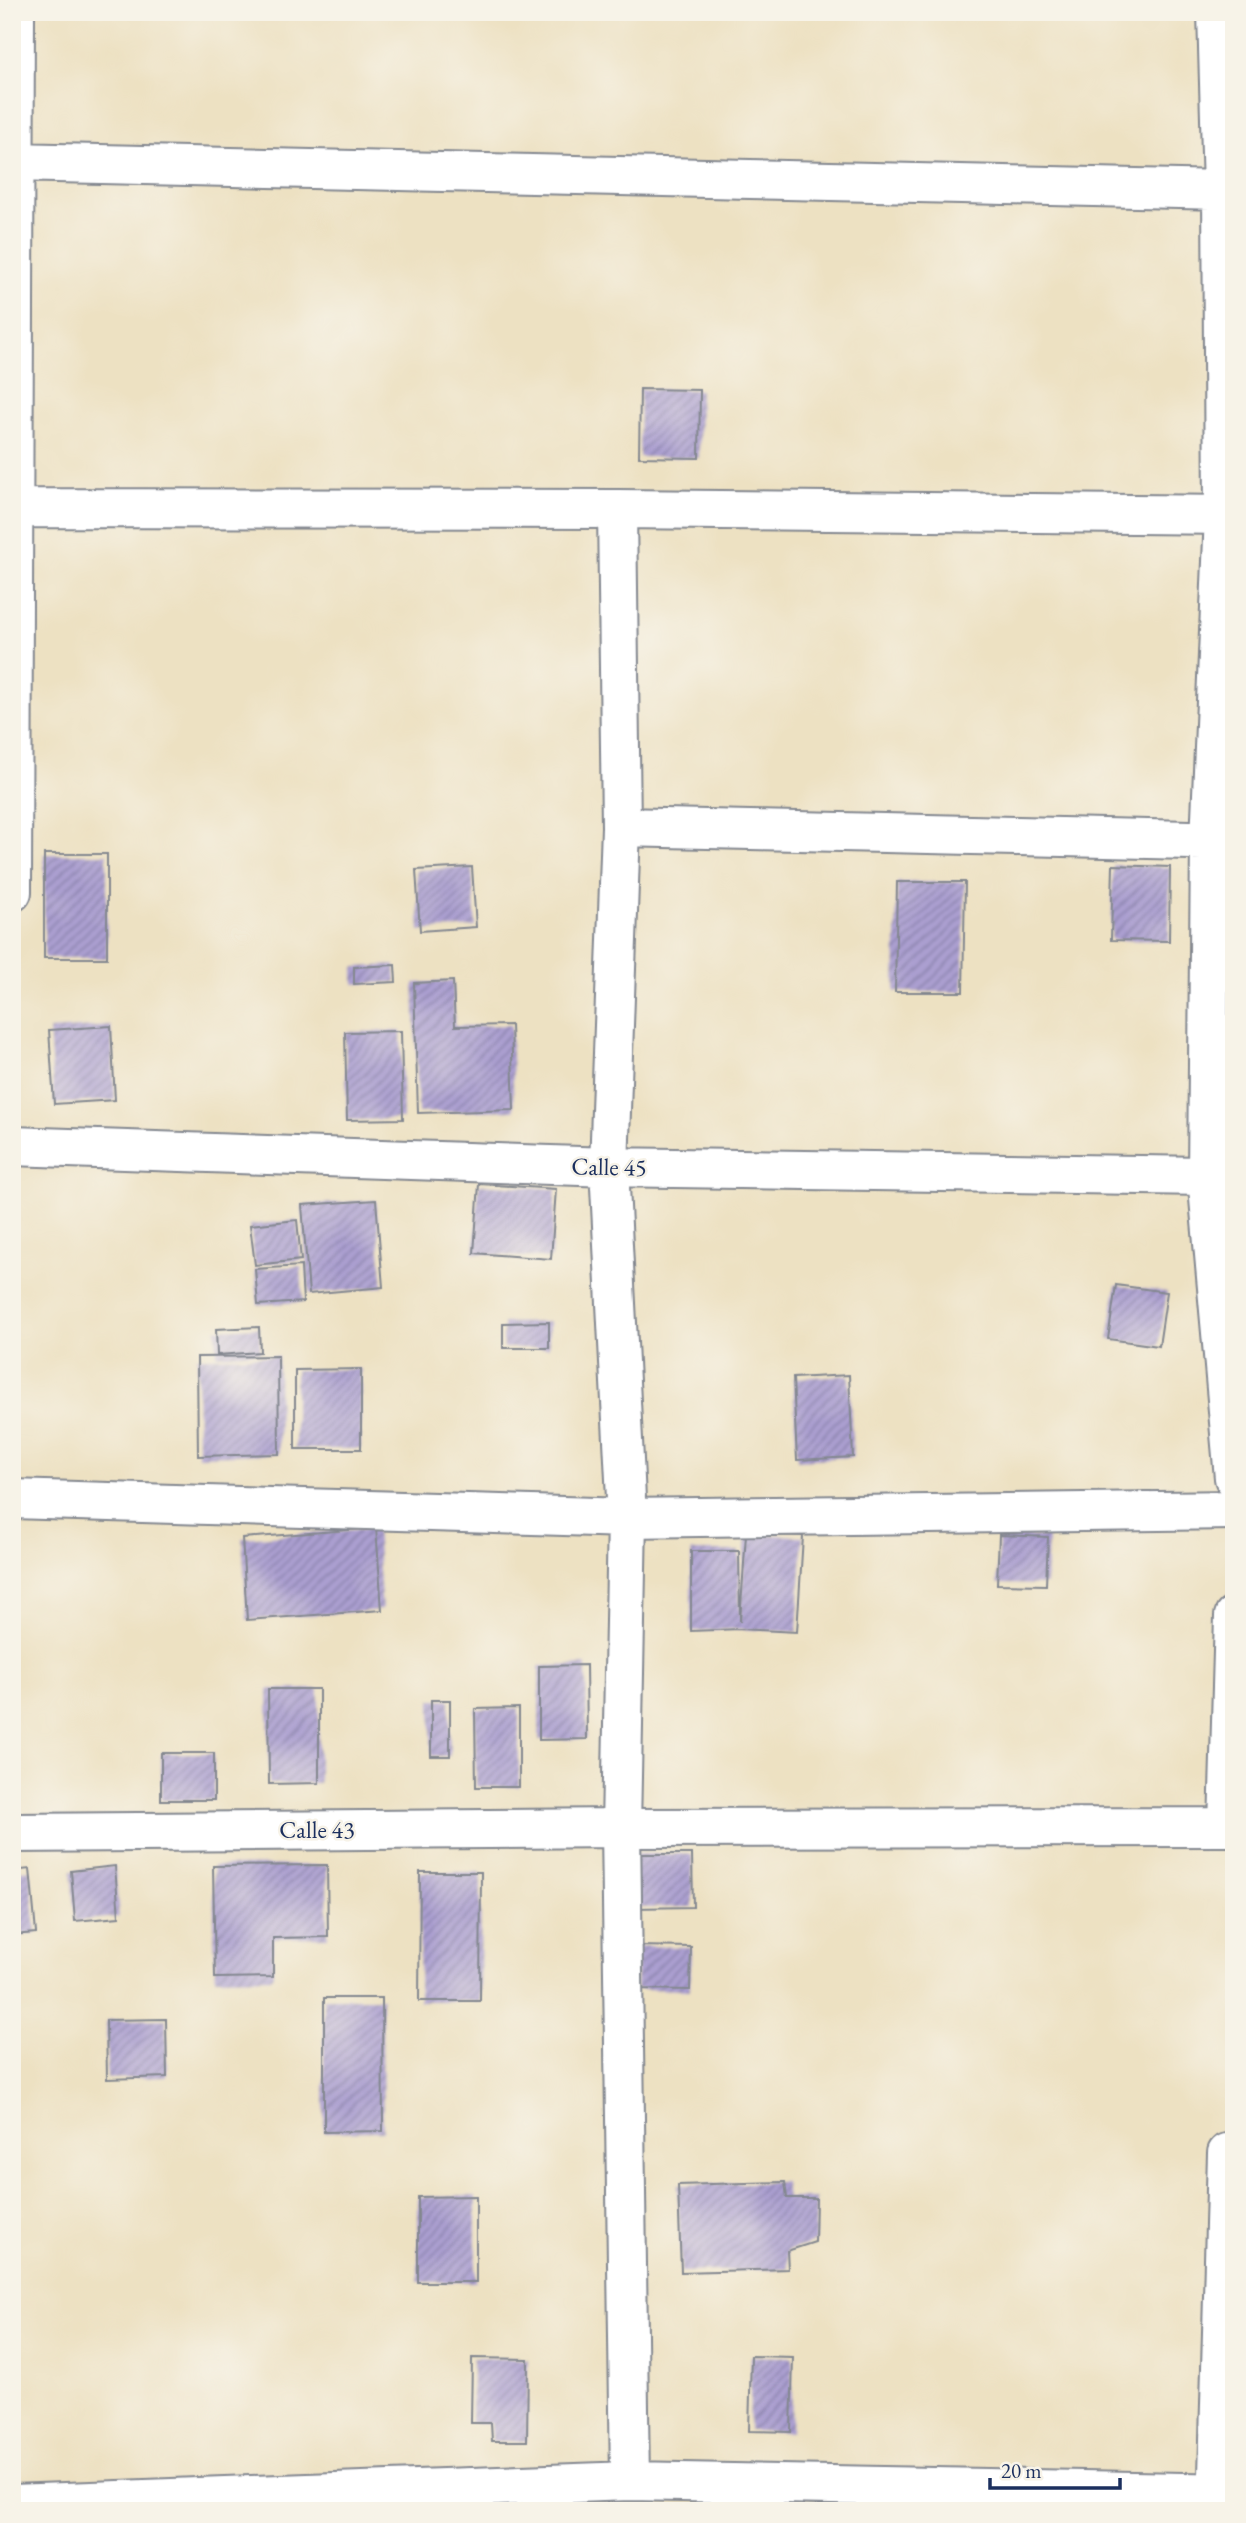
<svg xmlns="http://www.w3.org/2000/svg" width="1246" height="2523" font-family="'EB Garamond',serif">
<defs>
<pattern id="building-hatch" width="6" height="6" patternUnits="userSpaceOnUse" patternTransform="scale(1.75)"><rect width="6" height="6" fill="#ab9fd0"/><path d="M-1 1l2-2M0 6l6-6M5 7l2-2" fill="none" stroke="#8a82ac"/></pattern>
</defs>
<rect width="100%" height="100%" fill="#f7f3e8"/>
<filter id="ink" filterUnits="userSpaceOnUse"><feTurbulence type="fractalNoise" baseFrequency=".0143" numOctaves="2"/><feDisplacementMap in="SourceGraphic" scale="14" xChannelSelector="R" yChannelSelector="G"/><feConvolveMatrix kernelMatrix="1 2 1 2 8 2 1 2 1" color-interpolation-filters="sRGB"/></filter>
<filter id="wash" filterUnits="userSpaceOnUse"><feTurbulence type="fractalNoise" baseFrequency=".00686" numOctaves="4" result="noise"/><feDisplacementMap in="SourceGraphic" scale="28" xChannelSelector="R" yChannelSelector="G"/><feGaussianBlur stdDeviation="1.57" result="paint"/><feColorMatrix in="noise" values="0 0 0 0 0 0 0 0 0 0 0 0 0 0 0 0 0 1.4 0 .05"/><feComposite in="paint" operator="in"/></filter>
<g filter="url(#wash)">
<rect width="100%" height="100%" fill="#ede1c2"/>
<g id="blocks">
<path fill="url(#building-hatch)" d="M640 389 700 390 699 458 639 457Z
M44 854H107V958H44Z
M1113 865 1170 867 1169 941 1111 940Z
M472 867 476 927 420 931 416 870Z
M897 882H965L963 992H895Z
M395 965 396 982 354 984V967Z
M453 981 455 1026 511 1025 514 1110 418 1113 414 983Z
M111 1026 115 1100 54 1104 49 1030Z
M401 1031 403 1119 347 1120 345 1032Z
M479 1184 556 1189 551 1259 474 1253Z
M376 1200 383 1287 309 1294 302 1205Z
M297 1220 301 1260 255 1265 250 1225Z
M301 1266 303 1302 258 1305 255 1269Z
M1116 1285 1167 1292 1159 1346 1108 1339Z
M549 1322V1348H503V1323Z
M259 1327 260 1352 217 1355 216 1329Z
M278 1356 279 1454 198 1456 197 1357Z
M361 1369V1449H295V1370Z
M849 1375 853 1457 797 1460 793 1378Z
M376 1528 382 1610 247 1620 242 1538Z
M746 1534 803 1536 797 1632 740 1629 691 1631V1551H739L740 1622Z
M999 1535 1048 1537 1046 1585 997 1584Z
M586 1665 587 1739 539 1740V1666Z
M268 1689H319V1783L269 1784Z
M431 1700H450V1756H431Z
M519 1708V1787H476L475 1709Z
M161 1753H214V1800H161Z
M633 1854H692L693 1907 633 1908Z
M327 1865 328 1937 273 1938V1977L215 1978 213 1866Z
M115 1866 119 1917 75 1921 71 1871Z
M30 1869 36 1933 12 1935V1871Z
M420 1872H481L480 2001H419Z
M637 1946 691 1947 690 1990 636 1989Z
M324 1998H382L383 2131 324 2132Z
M166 2019 167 2077 107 2079 106 2020Z
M785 2182 787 2198H816L815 2242 787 2251 788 2269 681 2272 678 2185Z
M476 2196V2282H418V2197Z
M751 2356 793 2357 791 2432 749 2431Z
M472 2358 528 2359 527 2441H492L491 2423H471Z"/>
</g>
</g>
<g filter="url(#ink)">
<use href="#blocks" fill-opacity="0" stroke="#848890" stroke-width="2"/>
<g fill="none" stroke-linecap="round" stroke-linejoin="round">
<g stroke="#848890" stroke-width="42">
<path id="minor" d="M1217 12 1222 190 1224 515 1210 841 1207 1176 1234 1478
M12 162 1222 190
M12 508 617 509 1234 515
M617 509 621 827 609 1167 627 1518 621 1828 630 2481
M621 827 1234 841
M12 892 15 12
M12 1146 609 1167 1207 1176
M12 1499 627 1518 1234 1510
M1228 1827 1234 1616
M12 1833 621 1828 1234 1827
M12 2504 630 2481 1234 2493
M1217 2511 1227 2153H1234"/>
</g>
<use href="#minor" stroke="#fff" stroke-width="38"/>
</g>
</g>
<g text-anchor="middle" stroke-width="5" stroke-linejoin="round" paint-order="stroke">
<g font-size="24" fill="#1b2f5e" stroke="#f7f3e8">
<text transform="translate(609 1167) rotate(1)" y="8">Calle 45</text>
<text x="317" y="1838">Calle 43</text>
</g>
</g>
<rect width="1246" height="2523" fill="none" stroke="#f7f3e8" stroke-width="42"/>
<path d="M990 2478v10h130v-10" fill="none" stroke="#1b2f5e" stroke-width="3.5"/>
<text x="1001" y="2478" font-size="21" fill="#1b2f5e" stroke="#f7f3e8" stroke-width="5" paint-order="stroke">20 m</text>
</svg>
